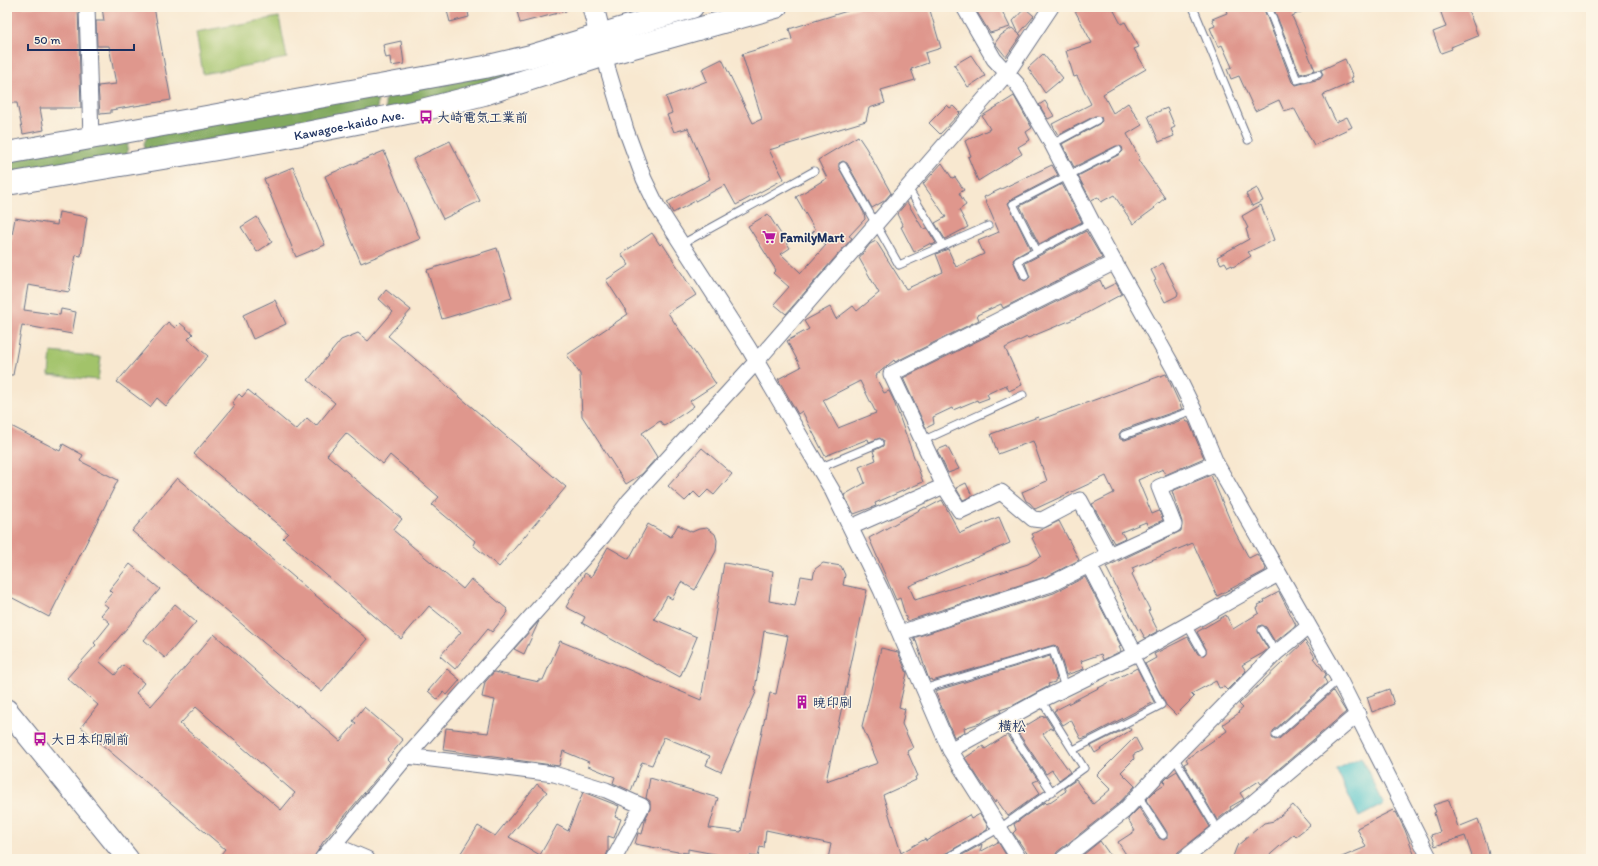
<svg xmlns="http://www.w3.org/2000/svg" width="1598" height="866" font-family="Itim,'Klee One',sans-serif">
<rect width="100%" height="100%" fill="#fcf5e5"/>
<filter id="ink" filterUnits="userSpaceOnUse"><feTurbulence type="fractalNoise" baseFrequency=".025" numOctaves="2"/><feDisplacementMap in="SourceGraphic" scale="8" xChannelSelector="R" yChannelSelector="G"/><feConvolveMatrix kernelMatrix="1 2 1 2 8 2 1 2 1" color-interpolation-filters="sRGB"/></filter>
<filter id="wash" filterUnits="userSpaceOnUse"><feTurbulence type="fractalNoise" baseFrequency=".012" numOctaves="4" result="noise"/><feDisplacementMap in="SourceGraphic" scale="16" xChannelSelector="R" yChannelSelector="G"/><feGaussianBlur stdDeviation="0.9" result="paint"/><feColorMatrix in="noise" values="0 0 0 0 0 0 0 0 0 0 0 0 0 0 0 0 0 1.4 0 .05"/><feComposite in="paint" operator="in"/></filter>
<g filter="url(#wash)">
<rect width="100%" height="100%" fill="#f8e8d0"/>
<path fill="#a2c36b" stroke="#5e7964" d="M279 17 287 58 203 74 196 32Z
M51 352 101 357 98 380 49 375Z"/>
<path fill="#81a95f" stroke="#4e6c5e" d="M575 60 386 113 385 103 386 90Z
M378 93 377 112 145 150 144 143 148 135Z
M123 140 128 143 127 156 7 177V159Z"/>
<path fill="#59c7cd" stroke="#3a7b96" d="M1361 757 1384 804 1359 817 1336 769Z"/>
<g id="blocks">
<path fill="#df978d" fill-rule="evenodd" d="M7 7H78L81 108H40L44 130 23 134 17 103H7Z
M102 7H154L171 100 111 110V113L100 114 98 86 116 84 109 46H97L96 21H104Z
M446 7H467L469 17 450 22Z
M516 7H566V11L520 23Z
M860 7H929L941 48 925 53 928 63 911 69 915 80 881 90 885 103 869 108 866 121 769 150 784 179 736 205 725 185 673 213 667 202 710 179 688 128 674 132 667 115 672 113 666 97 707 81 702 69 722 59 753 123 762 119 742 54 792 39 789 29Z
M974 7H1000L1010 27 990 33Z
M1073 7H1112L1121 24 1125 22 1139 47 1134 49 1146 69 1103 94 1113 113 1128 103 1142 125 1127 134 1140 159 1138 160 1165 198 1154 207 1155 208 1133 224 1114 195 1101 202 1098 197 1091 200 1078 176 1120 154 1123 151 1122 147 1116 146 1074 167 1062 144 1099 124 1102 121 1101 117 1095 116 1058 135 1052 124 1091 104 1077 76 1074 77 1066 51 1092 43Z
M1225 7H1240L1241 10 1249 7H1263L1292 82 1296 85 1320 79 1323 75 1321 70 1345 59 1353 77 1351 78 1353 82 1323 95 1336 122 1347 117 1352 127 1314 145 1294 108 1284 111 1279 100 1255 111 1239 76 1231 79 1227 69 1232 67 1222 45 1218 47 1210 28 1215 26 1212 19 1227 13Z
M1273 7H1312L1292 16 1315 70 1300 74Z
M1439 7H1467L1478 36 1451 47 1452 49 1441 53 1433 32 1446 27Z
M1025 8 1034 16 1019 34 1021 35 1006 57 995 43 1001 35 1012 28 1019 34 1013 21Z
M401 41 404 64 391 66 390 57 386 58 383 45Z
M1043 54 1063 78 1045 93 1028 68Z
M971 55 985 76 968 87 954 65Z
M1014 96 1032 128 1026 132 1030 140 1018 147 1022 154 978 181 968 157 971 156 965 141 990 129 982 116Z
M1045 101 1054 116 1048 119 1039 105Z
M947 105 950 108 953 106 960 113 940 134 929 123Z
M1167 108 1175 127 1171 129 1174 136 1159 142 1148 116Z
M858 136 866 148 891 193 884 201 872 208 847 163 843 161 839 163V168L864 213 865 219 849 236 852 238 786 314 774 304 789 287 773 273 776 270 748 226 768 214 790 248 781 254 801 273 826 245 812 233 815 230 796 197 827 178 818 160Z
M450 141 480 201 443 219 413 159Z
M384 151 420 239 361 263 325 176Z
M942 163 952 178 955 177 964 190 959 193 966 205 959 210 968 227 945 239 935 223 946 217 923 184Z
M1052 165 1058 175 1011 200 1008 203 1030 249 1016 257 1013 260 1020 278 1025 281 1030 277 1025 263 1086 231 1102 258 1003 308 1001 304 977 315 979 320 895 362 894 360 875 376 884 393 889 391 893 399 923 482 875 503 876 506 854 514 844 495 865 483 859 467 876 460 873 451 883 446 884 441 880 438 869 442 868 439 825 456 802 411 798 414 778 379 801 367 787 341 809 329 804 321 830 307 836 319 853 306 857 311 879 293 859 258 870 244 876 241 906 289 943 272 936 254 948 249 956 267 984 254 978 241 999 232 984 197ZM860 381 876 413 838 428 823 400Z
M293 167 325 245 296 257 264 179Z
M1062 184 1082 222 1039 244 1020 206Z
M1257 188 1263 201 1252 206 1246 194Z
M907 202 923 229 927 228 936 243 932 245 931 243 914 252 901 227 903 226 897 214Z
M1261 205 1274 240 1248 252 1251 256 1233 267 1232 265 1228 267 1225 262 1221 264 1217 257 1249 239 1246 229 1248 228 1242 216Z
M59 212 87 217 81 256 76 255 69 292 28 285 24 310 60 315 61 309 76 312 72 334 22 325 13 375H7V240L11 241 15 218 57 225Z
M257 217 272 242 257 252 241 227Z
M652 233 660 245 662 243 696 295 668 313 716 384 690 401 694 406 683 414 664 426 660 421 642 433 657 457 642 474 626 484 582 416 580 374 567 355 628 314 606 280 629 265 621 254Z
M497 248 512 298 442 319 427 270Z
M1163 263 1178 293 1177 296 1165 302 1154 281 1156 280 1151 270Z
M1100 280 1104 289 1116 283 1122 294 1081 316 1028 338 1027 337 1005 348 1022 385 1009 391 1006 385 987 394 989 398 978 402 977 400 953 410 952 408 933 417 934 424 926 428 903 378Z
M386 290 411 310 388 336 566 487 499 567 473 545 475 541 432 505 439 497 390 455 383 464 346 433 327 455 402 519 393 530 463 589 471 579 507 609 508 612 492 632 488 629 455 669 440 656 461 632 429 606 401 639 283 538 288 533 194 454 235 405 232 403 239 394 242 397 248 390 296 430 307 418 316 426 335 403 308 380 341 340 358 333 368 341 393 312 379 299Z
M275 300 286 324 253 339 243 315Z
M168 322 175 328 180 323 193 334 188 339 208 356 166 406 157 398 150 407 117 382Z
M1166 374 1182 409 1122 430 1119 434 1120 439 1125 440 1185 419 1187 422H1189L1204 458 1165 475 1163 469 1138 480 1152 514 1159 511 1163 520 1148 527 1146 522 1121 532 1125 538 1114 543 1092 504 1114 493 1106 476 1035 509 1030 503 1026 501 1022 492 1047 481 1033 441 998 454 991 434 1038 417 1039 420Z
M7 424 60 451 63 444 83 455 80 461 118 480 49 617 7 595Z
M947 446 959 469 948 473 937 450Z
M702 448 732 474 714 495 708 490 700 498 694 492 685 501 668 486Z
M1211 475 1235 532 1249 558 1257 554 1266 568 1265 571 1217 596 1193 543 1132 568 1134 572 1132 574 1150 610 1148 611 1158 631 1145 638 1140 629 1138 630 1106 567 1181 531 1182 522 1172 491Z
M177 478 367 639 322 692 132 531Z
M966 483 972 496 963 500 956 488Z
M942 500 960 533 999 517 1010 543 909 586 915 600 1028 564 1041 556 1032 538 1034 537 1032 534 1059 521 1079 560 1048 576 907 621 900 598 896 600 869 538 925 507 927 508Z
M648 524 671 537 678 525 692 532 699 529 707 528 715 534 717 540 716 551 695 590 681 582 672 599 667 596 654 619 697 637 680 677 582 623 585 617 566 607 585 573 591 577 608 547 629 559Z
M724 563 773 571 769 601 795 606 801 576 813 578 815 569 823 563 841 566 845 575 843 585 867 590 826 781 878 763 862 726 881 648 898 652 907 673 899 707 905 709 902 724 913 748 907 751 918 776 915 777 916 780 883 795 901 853 925 839 926 841 969 815 971 819 980 814 988 826 987 830 943 855 940 859H828L831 844 766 830 764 848 760 847 758 857 750 856V859H719L720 855 688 849V853L678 852 635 844 638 833 642 834 646 817 650 810V801L646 798 650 778 718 798 709 828 741 832 770 693 776 694 788 636 764 631 755 690H757L721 772 706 765 710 756 664 737 652 765 642 762 631 791 613 783 615 777 588 766 589 762 563 751 559 766 443 750 446 728 488 733 495 700 482 697 485 682 494 672 539 682V680H543L560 641 701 700Z
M130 564 160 589 99 661 115 675 123 665 144 683 136 693 151 706 214 634 297 707 298 705 340 741 356 723 353 721 364 707 403 740 387 759 390 762 323 842 313 859H217L225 849 81 727 98 705 67 678 96 645 94 643 110 623 101 615 108 607 103 603 112 593 109 590ZM196 707 295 793 281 810 180 724Z
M1085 577 1121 646 1119 647 1121 651 1103 660 1101 654 1081 661 1084 669 1066 675 1058 648 1054 645 932 681 931 679 929 680 915 638V642L913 638 1054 593Z
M1279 592 1296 625 1275 642 1266 627 1262 625 1259 626 1258 632 1268 649 1263 653 1242 665 1246 671 1227 690 1224 687 1219 688 1216 681 1191 694 1194 697 1176 715 1166 705 1145 664 1156 658 1154 654 1188 637 1198 654 1204 655 1206 653V649L1197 632 1226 615 1233 629 1259 613 1257 608 1259 607 1258 605 1265 602 1264 600Z
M175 604 196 622 165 658 144 640Z
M539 621 524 654 514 649Z
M1305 641 1315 657 1313 658 1326 674 1324 678 1327 683 1273 731 1272 738 1275 740 1279 739 1333 691 1346 712 1261 784 1259 781 1240 793 1244 799 1230 807 1231 809 1217 820 1185 766 1184 764 1188 762 1186 759 1227 731 1223 724 1239 713 1238 712 1243 708 1239 704Z
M1050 656 1057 679 1055 680V682L1048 684 1049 686 1012 706 1000 710 1001 712 985 719 980 723 964 728 965 732 954 737 935 691Z
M1137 668 1154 702 1087 737 1081 739 1071 720 1063 725 1054 711Z
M447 669 460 680 447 695 443 692 437 699 428 691Z
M1389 689 1394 704 1372 712 1367 697Z
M1042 716 1043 717 1045 716 1054 730 1050 728 1043 734 1070 772 1059 780 1052 770 1046 774 1017 731Z
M1129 727 1131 730 1095 753 1091 746Z
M1007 735 1038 780 1033 782 1040 793 1008 816 996 799 995 803 965 758 983 746 985 749Z
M1135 737 1142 750 1133 755 1134 759 1121 772 1135 786 1118 804 1057 852 1054 859H1031L1013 833 1016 830 1014 824 1045 802 1047 804 1066 791 1064 788 1076 780 1093 804 1111 789 1097 775Z
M1177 771 1210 827 1178 852 1175 859H1129L1118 842 1135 831 1128 819 1139 808 1159 838 1164 840 1167 838V832L1146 800 1157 789 1166 783 1164 781 1169 776Z
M537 784 547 792 509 837 540 855 557 825 568 831 583 792 619 806 615 817 621 819 614 838 608 836V851L605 859H457L478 826 495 836Z
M1449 800 1458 827 1478 819 1486 842 1490 859H1473L1465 836 1435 846 1431 835 1440 832 1434 813 1436 812 1433 805Z
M1293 805 1310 825 1296 836 1294 834 1265 859H1232L1237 846 1264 823 1274 821Z
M1393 810 1394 813 1396 812 1405 830 1416 859H1337L1366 847 1357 828Z
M1100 841 1110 855 1104 859H1078Z
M998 842 1008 858 955 859 982 844 980 852Z"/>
</g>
</g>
<g filter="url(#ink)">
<use href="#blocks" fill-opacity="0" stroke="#687086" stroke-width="1"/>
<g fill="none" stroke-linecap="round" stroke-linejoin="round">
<g stroke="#687086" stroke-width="9">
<path id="lane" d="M1193 7 1248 140
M1268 7 1297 80 1318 74
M1052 144 1097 120
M843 166 899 265 988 226
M908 188 943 245
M682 244 814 171
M1037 251 1013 204 1118 150
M1025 276 1018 261 1092 222
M1124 435 1194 410
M922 441 1023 395
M819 468 879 443
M1187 625 1202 651
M1262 630 1276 653
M923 689 1053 650 1065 688
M1004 721 1052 792
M1276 735 1339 679
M1073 750 1161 705 1135 654
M1174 757 1218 831
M1138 796 1163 835
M945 859 1000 828 1084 768 1041 700"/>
</g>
<g stroke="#687086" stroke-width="17">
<path id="street" d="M87 7 91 138
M964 7 994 59 1017 84 1052 144 1092 222 1173 367 1194 410 1216 463 1339 679 1430 859
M605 55 608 70 626 130 644 179 657 206 748 347 832 490 881 590 950 750 1019 859
M851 527 944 486
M1109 555 1174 525 1159 487 1216 463
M1089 565 1109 555 1080 500 1042 520 1033 519 1001 492 960 511 944 486 891 374 1115 262
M900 633 1051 584 1089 565 1135 654
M950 750 1041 700 1135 654 1278 574
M407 756 554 774 606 790 642 806 614 859
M334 845 367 859
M322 859 407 756 603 536 629 501 756 362 1007 73 1051 7
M1063 859 1124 811 1174 757 1276 653 1308 627
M1184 859 1249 806 1358 714"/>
</g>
<g stroke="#687086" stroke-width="23">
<path id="secondary" d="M593 7 604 51
M7 710 128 859"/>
</g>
<g stroke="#687086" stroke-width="24">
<g id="highway">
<path d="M7 153 485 67 531 56 692 7"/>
<path id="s1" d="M7 184 276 139 422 110 484 94 605 55 776 7"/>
</g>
</g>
<use href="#lane" stroke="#fff" stroke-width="7"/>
<use href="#street" stroke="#fff" stroke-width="15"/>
<use href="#secondary" stroke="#fff" stroke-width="21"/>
<use href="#highway" stroke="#fff" stroke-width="22"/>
</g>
</g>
<defs>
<g id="bus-bare" transform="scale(1.08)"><path d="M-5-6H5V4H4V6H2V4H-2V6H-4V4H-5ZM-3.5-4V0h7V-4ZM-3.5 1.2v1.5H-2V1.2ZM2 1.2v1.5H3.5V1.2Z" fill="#b5179e" stroke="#fcf5e5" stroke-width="2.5" paint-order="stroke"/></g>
<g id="supermarket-bare" transform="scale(1.08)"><path d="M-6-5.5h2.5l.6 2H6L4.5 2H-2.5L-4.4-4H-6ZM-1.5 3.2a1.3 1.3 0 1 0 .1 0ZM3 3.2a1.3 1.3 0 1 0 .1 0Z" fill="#b5179e" stroke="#fcf5e5" stroke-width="2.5" paint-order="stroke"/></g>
<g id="building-bare" transform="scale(1.08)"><path d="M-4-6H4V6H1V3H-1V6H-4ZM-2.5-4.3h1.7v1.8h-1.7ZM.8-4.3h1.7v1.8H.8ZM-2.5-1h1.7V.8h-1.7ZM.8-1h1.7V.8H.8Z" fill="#b5179e" stroke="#fcf5e5" stroke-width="2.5" paint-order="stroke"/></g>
</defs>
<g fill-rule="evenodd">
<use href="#bus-bare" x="426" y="117"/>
<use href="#supermarket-bare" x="769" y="237"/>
<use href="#building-bare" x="802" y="702"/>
<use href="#bus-bare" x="40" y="739"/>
</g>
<g text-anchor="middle" stroke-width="3" stroke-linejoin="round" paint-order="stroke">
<g font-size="13" font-weight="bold" fill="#1b2f5e" stroke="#fcf5e5" text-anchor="start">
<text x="437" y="122">大崎電気工業前</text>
<text x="780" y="242">FamilyMart</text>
<text x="813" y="707">暁印刷</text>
<text x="51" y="744">大日本印刷前</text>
</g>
<g font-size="13" fill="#1b2f5e" stroke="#fcf5e5">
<text dy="5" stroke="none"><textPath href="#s1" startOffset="347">Kawagoe-kaido Ave.</textPath></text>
</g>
<g font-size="14" font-weight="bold" fill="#1b2f5e" stroke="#fcf5e5">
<text x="1012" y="731">横松</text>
</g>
</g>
<rect width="1598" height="866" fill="none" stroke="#fcf5e5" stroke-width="24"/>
<path d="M28 44v6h106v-6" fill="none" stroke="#1b2f5e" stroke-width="2"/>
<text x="34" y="44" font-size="12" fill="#1b2f5e" stroke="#fcf5e5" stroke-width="3" paint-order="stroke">50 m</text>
</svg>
